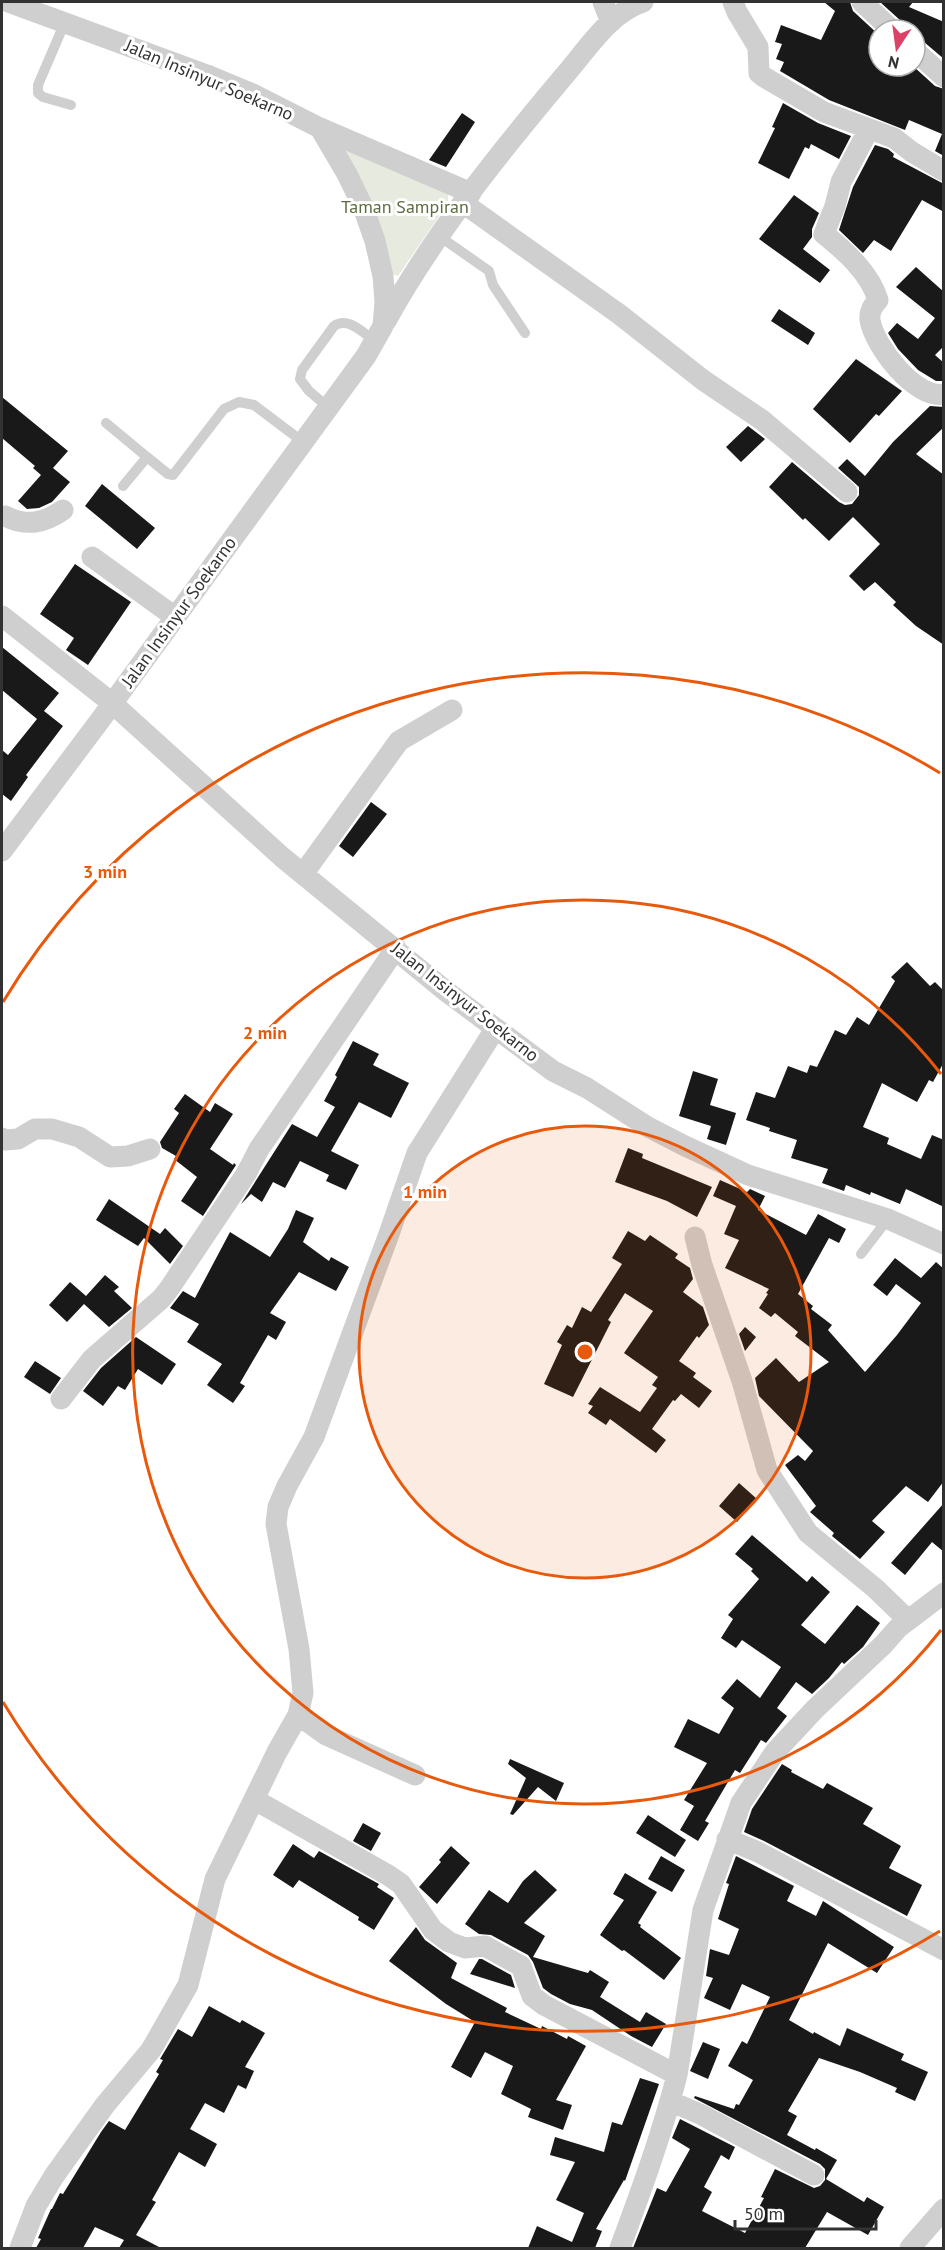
<svg xmlns="http://www.w3.org/2000/svg" width="945" height="2250" font-family="'PT Sans',sans-serif">
<rect width="100%" height="100%" fill="#fff"/>
<path fill="#e7eade" d="M343 149 448 193V203L398 276 392 274Z"/>
<path fill="#191919" d="M824 2H850L853 11 879 35V66H913L935 86 944 89V156L935 151 942 134 909 120 905 130 829 100 780 71 784 62 776 59 782 44 775 42 781 25 821 40 835 11Z
M880 2H913L909 7 944 22V59L924 42 915 39V30L904 29 901 21Z
M783 103 818 123 851 136 839 159 811 144 809 149 805 147 789 179 758 163 775 128 772 127Z
M462 113 475 122 446 167 429 160Z
M875 145 888 149 894 154 893 157 944 184V212L922 200 891 251 874 240 863 253 839 230 853 187Z
M794 195 819 213 812 229V237L803 249 830 270 820 283 759 239Z
M916 267 944 292V346L935 355 944 363V381H936L918 370 898 349 888 333 897 323 918 339 935 318 896 287Z
M779 309 815 333 808 345 771 321Z
M856 359 902 391 879 416 876 414 850 443 813 409Z
M2 397 68 451 53 468 70 482 52 502 39 508 27 509 18 501 41 475 33 468 35 466 2 438Z
M930 406 944 407V427L916 454 944 475V645L916 626 893 605 896 602 875 582 864 591 849 576 880 544 853 517 829 541 805 518 803 520 769 487 792 462 839 502 845 505 852 504 859 495V487L838 468 847 459 865 476 893 442Z
M748 426 765 439 741 462 726 447Z
M102 484 155 528 137 549 85 506Z
M75 564 131 602 88 665 66 650 74 638 40 614Z
M2 647 59 693 44 711 63 726 26 775 28 777 11 801 2 794V750L8 755 37 719 2 690Z
M371 802 387 814 353 857 339 846Z
M907 962 930 986 935 982 944 991V1062L933 1082 929 1080 917 1102 882 1083 863 1127 889 1138 887 1144 921 1159 932 1135 944 1140V1207L906 1189 900 1204 871 1192 870 1195 846 1185 844 1191 822 1183 828 1169 791 1158 797 1140 769 1131 770 1128 746 1120 756 1092 775 1098 788 1066 807 1073 810 1065 817 1067 835 1030 846 1035 857 1017 869 1025 895 981 891 977Z
M353 1041 379 1054 373 1065 409 1083 391 1118 359 1102 331 1151 359 1165 346 1190 326 1181 329 1175 300 1161 285 1188 273 1182 262 1202 251 1194 241 1204 292 1124 317 1137 335 1107 324 1101 337 1077 335 1075Z
M693 1071 718 1079 710 1105 736 1113 726 1145 707 1139 711 1126 679 1116Z
M185 1094 210 1112 215 1103 233 1114 210 1149 233 1165 234 1163 236 1165 203 1216 181 1201 197 1177 174 1159 176 1156 162 1148 160 1142 179 1113 174 1109Z
M628 1148 643 1154 642 1158 712 1187 697 1217 667 1201 615 1182Z
M720 1180 747 1192 750 1189 765 1196 758 1210 806 1235 818 1214 846 1229 839 1243 829 1238 798 1294 813 1306 811 1309 832 1325 828 1330 865 1372 897 1335 921 1303 896 1284 887 1296 873 1285 895 1258 921 1278 936 1262 944 1269V1481L928 1502 906 1486 872 1521 885 1532 860 1559 832 1536 834 1533 810 1512 816 1506 785 1465 798 1455 805 1461 813 1451 759 1396 755 1378 776 1358 799 1382 829 1362 795 1336 798 1332 775 1313 771 1317 759 1308 768 1294 766 1293 769 1289 725 1268 739 1240 724 1234 736 1206 713 1196Z
M109 1199 160 1234 165 1228 183 1246 170 1264 144 1238 138 1246 96 1220Z
M296 1210 314 1218 303 1242 329 1261 331 1257 349 1267 336 1291 299 1272 270 1313 286 1322 276 1340 268 1335 240 1383 245 1386 233 1403 207 1385 222 1364 187 1342 199 1324 170 1308 183 1291 195 1298 230 1232 270 1257 288 1229Z
M628 1231 645 1241 650 1235 678 1254 675 1258 690 1268 693 1279 683 1292 703 1307 709 1325 699 1338 697 1336 679 1361 696 1373 693 1377 712 1391 699 1408 681 1394 675 1401 673 1400 652 1429 666 1440 656 1453 610 1419 606 1425 588 1413 593 1406 588 1404 600 1387 640 1412 657 1388 652 1385 658 1377 624 1353 653 1311 625 1293 608 1320 611 1322 573 1397 544 1384 562 1345 557 1342 567 1325 572 1328 582 1307 591 1312 622 1264 612 1258Z
M105 1275 119 1287 114 1291 132 1308 109 1327 84 1304 67 1322 49 1305 70 1282 86 1296Z
M745 1327 756 1337 745 1351 739 1334Z
M136 1337 176 1364 162 1385 138 1369 125 1390 118 1386 103 1406 83 1391 101 1368Z
M35 1361 61 1378 50 1394 24 1377Z
M739 1483 757 1499 737 1522 719 1506Z
M944 1503V1552L932 1542 905 1575 891 1563Z
M752 1535 807 1582 812 1576 830 1592 801 1625 825 1644 857 1605 880 1623 863 1647 844 1664 842 1662 829 1678 812 1694 796 1682 777 1708 787 1716 766 1743 761 1740 740 1773 735 1770 705 1821 709 1823 698 1841 680 1830 694 1806 684 1800 707 1763 674 1747 688 1719 719 1734 734 1708 721 1698 737 1679 760 1698 781 1667 742 1640 736 1648 721 1638 733 1619 728 1615 759 1579 751 1571 753 1569 735 1554Z
M510 1759 564 1783 556 1801 538 1787 513 1815 510 1814 526 1778 508 1764Z
M782 1764 792 1770 791 1772 823 1789 827 1783 873 1808 863 1824 901 1846 889 1868 922 1885 907 1916 764 1841 744 1832 752 1809Z
M648 1815 686 1840 675 1857 636 1833Z
M363 1823 381 1833 371 1851 353 1841Z
M293 1844 314 1858 319 1851 379 1884 377 1887 394 1898 374 1930 358 1920 359 1917 299 1880 293 1888 273 1875Z
M451 1846 470 1863 437 1904 419 1887 441 1862 439 1860Z
M661 1856 685 1870 672 1892 648 1879Z
M736 1856 794 1886 787 1901 816 1916 823 1901 894 1947 877 1973 828 1943 789 2020 813 2034 814 2032 840 2046 847 2028 904 2054 901 2060 928 2072 915 2101 895 2092 897 2088 860 2072 819 2058 788 2111 797 2116 787 2135 815 2150 816 2148 837 2160 826 2179 864 2202 867 2197 884 2207 868 2235 827 2212 805 2248H633L657 2188 666 2192 690 2149 672 2138 680 2119 735 2147 729 2160 721 2155 704 2187 712 2192 702 2211 745 2233 764 2198 761 2197 775 2169 814 2188 820 2186 825 2180V2169L820 2164 694 2098 695 2096 734 2109 736 2104 739 2105 753 2080 728 2066 742 2041 747 2044 770 1997 742 1984 730 2010 704 1998 713 1978 706 1976 710 1949 729 1955 739 1929 718 1919 729 1884 726 1883Z
M535 1870 557 1890 524 1923 545 1936 533 1957 588 1973 590 1970 609 1982 600 1997 640 2022 646 2012 666 2024 652 2047 631 2036 592 2010 570 2004 551 1994 543 1988 533 1962 528 1955 491 1935 479 1934 465 1924 489 1890 508 1903 523 1881Z
M625 1873 657 1892 638 1923 641 1925 640 1927 681 1958 664 1980 624 1950 622 1951 600 1935 624 1900 613 1894Z
M416 1927 425 1940 457 1963 451 1978 507 2008 505 2012 541 2029 542 2026 567 2039 568 2036 586 2046 556 2100 572 2105 563 2130 528 2117 531 2109 501 2094 513 2066 485 2052 471 2078 451 2067 475 2022 446 2004 389 1961Z
M479 1959H482L511 1975 515 1988 470 1974Z
M209 2006 240 2023 242 2020 265 2033 245 2067 254 2071 246 2089 238 2085 224 2113 205 2103 190 2129 217 2144 205 2167 179 2152 152 2200 156 2202 136 2235 161 2248H119L124 2240 95 2227 83 2248H36L41 2239 38 2238 51 2209H52L60 2193 63 2194 101 2132 109 2121 125 2130 159 2074 156 2072 163 2060 160 2059 178 2029 192 2037Z
M703 2042 720 2049 708 2079 690 2071Z
M640 2078 659 2084 625 2181 624 2180 596 2229 602 2231 595 2248H528L537 2226 572 2242 584 2213 556 2200 575 2162 550 2155 555 2137 604 2152 612 2122 622 2125Z"/>
<g fill="none" stroke-linecap="round" stroke-linejoin="round">
<path stroke="#cfcfcf" stroke-width="10" d="M65 22 38 85V93L43 97 71 105
M439 236 489 271 493 285 525 333
M328 407 309 391 300 379 302 370 334 326C348 316 363 333 375 341
M106 423 147 457
M123 486 147 457 168 474 173 475 224 409 239 402 254 405 303 442
M861 1254 888 1219"/>
<path stroke="#cfcfcf" stroke-width="21" d="M603 2 611 22
M733 2 737 12 758 47 759 73 764 77 824 112 894 138 912 152 944 171
M862 2 892 30
M915 51 944 77
M320 128 471 193
M869 129 841 182 835 206 824 234C845 251 870 273 878 300 873 306 869 311 870 320 874 346 916 400 944 394
M463 203 619 314 703 380 762 420 847 492
M386 321C433 235 501 151 564 76 587 50 609 13 643 2
M5 516C27 527 44 523 63 510
M92 557 175 617
M2 616 112 703 282 857 447 992 553 1071 587 1088 648 1127 685 1146 748 1175 888 1219 944 1244
M2 851 101 719 366 356 383 326 385 302 383 276 375 241 363 207 347 174 320 128 253 94 207 75 8 2
M303 874 399 741 452 710
M2 1138 5 1140 18 1139 35 1129H52L79 1137 110 1157 128 1156 150 1149
M695 1237 702 1265 742 1381 767 1470 808 1533 876 1589 908 1620
M61 1399 92 1359 161 1299 169 1289 246 1174 259 1149 396 948
M298 1715 326 1735 415 1775
M255 1800 388 1875 401 1884 433 1930 449 1942 465 1948 485 1946 521 1966 532 1996 544 2005 677 2075
M727 1839 758 1852 944 1950
M670 2101 702 2115 814 2175
M20 2248 36 2206 54 2176 105 2105 151 2050 188 1985 215 1879 277 1752 298 1715 303 1693 299 1649 276 1524 278 1507 287 1486 314 1437 389 1234 417 1153 495 1029
M620 2248C641 2191 662 2134 677 2075L703 1910 741 1803 775 1752 815 1709 883 1645 898 1628 944 1593
M910 2248 944 2209"/>
</g>
<circle cx="585" cy="1352" r="226" fill="#e8590c" fill-opacity=".12"/>
<g fill="none" stroke="#e8590c" stroke-width="3">
<circle cx="585" cy="1352" r="226"/>
<path d="M941 1630A452 452 0 1 1 941 1074"/>
<path d="M940 1931A679 679 0 0 1 3 1702M3 1002A679 679 0 0 1 940 773"/>
</g>
<g text-anchor="middle" stroke-width="6" stroke-linejoin="round" paint-order="stroke">
<g font-size="18" fill="#323232" stroke="#fff">
<text transform="translate(209 80) rotate(23)" y="6">Jalan Insinyur Soekarno</text>
<text transform="translate(179 612) rotate(-54)" y="6">Jalan Insinyur Soekarno</text>
<text transform="translate(465 1002) rotate(38)" y="6">Jalan Insinyur Soekarno</text>
</g>
<g font-size="18" fill="#5c6c41" stroke="#fff">
<text x="405" y="213">Taman Sampiran</text>
</g>
</g>
<circle cx="585" cy="1352" r="9" fill="#e8590c" stroke="#fff" stroke-width="3"/>
<g font-size="18" text-anchor="middle" font-weight="bold" fill="#e8590c" stroke="#fff" stroke-width="6" stroke-linejoin="round" paint-order="stroke">
<text x="105" y="878">3 min</text>
<text x="265" y="1039">2 min</text>
<text x="425" y="1198">1 min</text>
</g>
<rect width="945" height="2250" fill="none" stroke="#323232" stroke-width="6"/>
<g transform="translate(897 48) rotate(193)"><circle r="28" fill="#ffffff" stroke="#adadad" stroke-width="1.5"/>
<path d="M0-4.5L10 22L0 15L-10 22Z" fill="#db4268"/>
<text y="-9" font-size="16" font-weight="bold" text-anchor="middle" fill="#323232">N</text>
</g>
<path d="M735 2220v9h141v-9" fill="none" stroke="#323232" stroke-width="3"/>
<text x="744" y="2220" font-size="18" fill="#323232" stroke="#ffffff" stroke-width="4.5" paint-order="stroke">50 m</text>
</svg>
